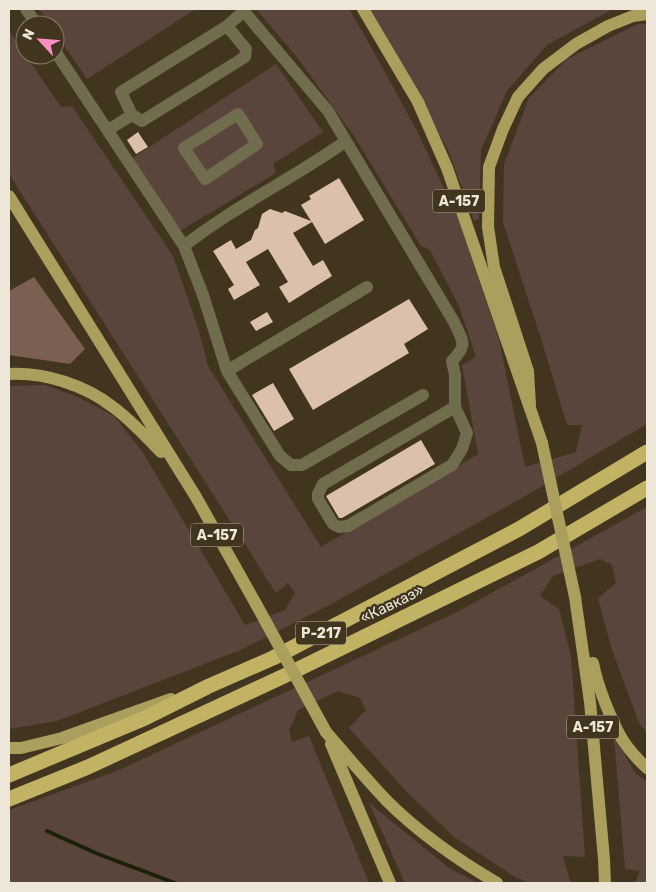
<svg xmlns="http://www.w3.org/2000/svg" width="656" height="892" font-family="Rubik,sans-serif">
<rect width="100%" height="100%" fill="#41351f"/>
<path fill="#59453c" d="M39 9H196L87 79 55 32V25H50Z
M256 9H349L370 45 416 129 457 216 499 339 525 467 576 452 582 425H567L543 345 503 222 504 164 529 98 567 59 638 24H647V424L522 498 333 603 243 649 57 721 9 729V386L45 385 78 397 114 416 142 451 245 625 285 610 295 593 288 583 276 593 9 174V31L61 107 72 106 173 256 198 328 208 366 321 547 478 454 462 365 476 357 459 306 430 250 421 246 354 136 297 57Z
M370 9H613L547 45 507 91 481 150 479 219 474 221 448 150Z
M276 64 323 132 273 164 276 173 180 231 131 159Z
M647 507V733L639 723 611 647 598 598 616 583 612 565 600 559 553 576 540 596 559 609 571 656 585 857 563 856 570 881 573 883H529L515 877 454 837 406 791 349 728 366 710 360 698 338 691 298 710 289 731 292 742 309 736 369 883H9V810L117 771 459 611Z
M614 737 636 774 647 781V883H635L640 871 625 869Z
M369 803 449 868 478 883H405Z"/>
<path fill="#7c5f53" d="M34 277 85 349 70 364 9 355V291Z"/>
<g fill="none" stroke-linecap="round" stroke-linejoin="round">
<path stroke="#1d2007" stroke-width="4" d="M47 831 98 854 175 883"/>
</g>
<path fill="#dbc1ab" d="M138 132 148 147 136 154 127 140Z
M339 178 364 220 325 244 312 222 293 233 313 266 323 260 332 276 289 303 279 287 288 282 268 249 246 262 260 285 234 300 228 289 234 285 213 251 231 240 236 249 251 240 255 230 258 228 262 214 270 209 282 213 285 211 311 221 301 205 311 199 309 196Z
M409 299 428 329 404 344 409 353 313 410 289 369Z
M267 312 273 322 256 331 250 322Z
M273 383 294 419 274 431 252 395Z
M421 440 435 464 342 518H339L326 496Z"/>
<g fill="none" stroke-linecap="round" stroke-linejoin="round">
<path stroke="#716c4d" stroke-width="12" d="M26 9 37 25
M242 9 328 111 454 322C463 342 468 344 452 361L455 375V407L467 433 462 449 452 465 348 526 339 527 333 524 318 499V494L323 484 455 407
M227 26 246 49 245 57 142 121 132 115 121 92 227 26 244 11
M55 51 184 246 203 295 227 371 280 456 291 465H302L423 395
M238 114 257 144 205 179 184 148Z
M108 130 132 115
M184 246C235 206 294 178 346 141
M227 371 367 287"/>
<path stroke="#ab9f5e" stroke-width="12" d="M363 9 418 102 447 168 542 443
M9 196 196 497 256 604
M9 374C44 372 85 385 113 407 131 420 146 437 161 452
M530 405 528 371 494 267 488 227 489 167 503 129 518 97 543 69 576 44 608 26 633 16 647 14
M575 597 590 702 604 859 605 883
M593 663C597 685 611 720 622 739 629 750 638 760 647 768
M326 732C346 755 366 779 387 801 419 833 458 860 497 883
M331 744 390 883
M9 748H21L62 738 171 699"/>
<path stroke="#c2b364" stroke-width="15" d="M9 775 145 718 209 686 273 658 519 529 647 452
M9 799 88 767 284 676 538 552 647 488"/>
<path stroke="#ab9f5e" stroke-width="12" d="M542 443 575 597
M256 604 326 732"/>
</g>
<g text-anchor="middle" stroke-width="5" stroke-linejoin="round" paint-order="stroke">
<g fill="#41351f" stroke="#bab1a1" stroke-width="1">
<rect x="433" y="189.5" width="52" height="23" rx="4"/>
<rect x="191" y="523.5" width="52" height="23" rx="4"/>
<rect x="296" y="621.5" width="50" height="23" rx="4"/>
<rect x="567" y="715.5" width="52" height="23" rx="4"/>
</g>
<g font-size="14" font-weight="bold" fill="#eee6d9">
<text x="459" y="206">А-157</text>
<text x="217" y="540">А-157</text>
<text x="321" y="638">Р-217</text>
<text x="593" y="732">А-157</text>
</g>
<g font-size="15" fill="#eee6d9" stroke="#41351f">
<text transform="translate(392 604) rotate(-26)" y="5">«Кавказ»</text>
</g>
</g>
<rect width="656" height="892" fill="none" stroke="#eee6d9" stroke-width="20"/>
<g transform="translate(40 40) rotate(296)"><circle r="24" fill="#41351f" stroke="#867c69"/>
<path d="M0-4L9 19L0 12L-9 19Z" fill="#fb8fc3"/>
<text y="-8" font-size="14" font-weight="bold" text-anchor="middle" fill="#eee6d9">N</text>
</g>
</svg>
